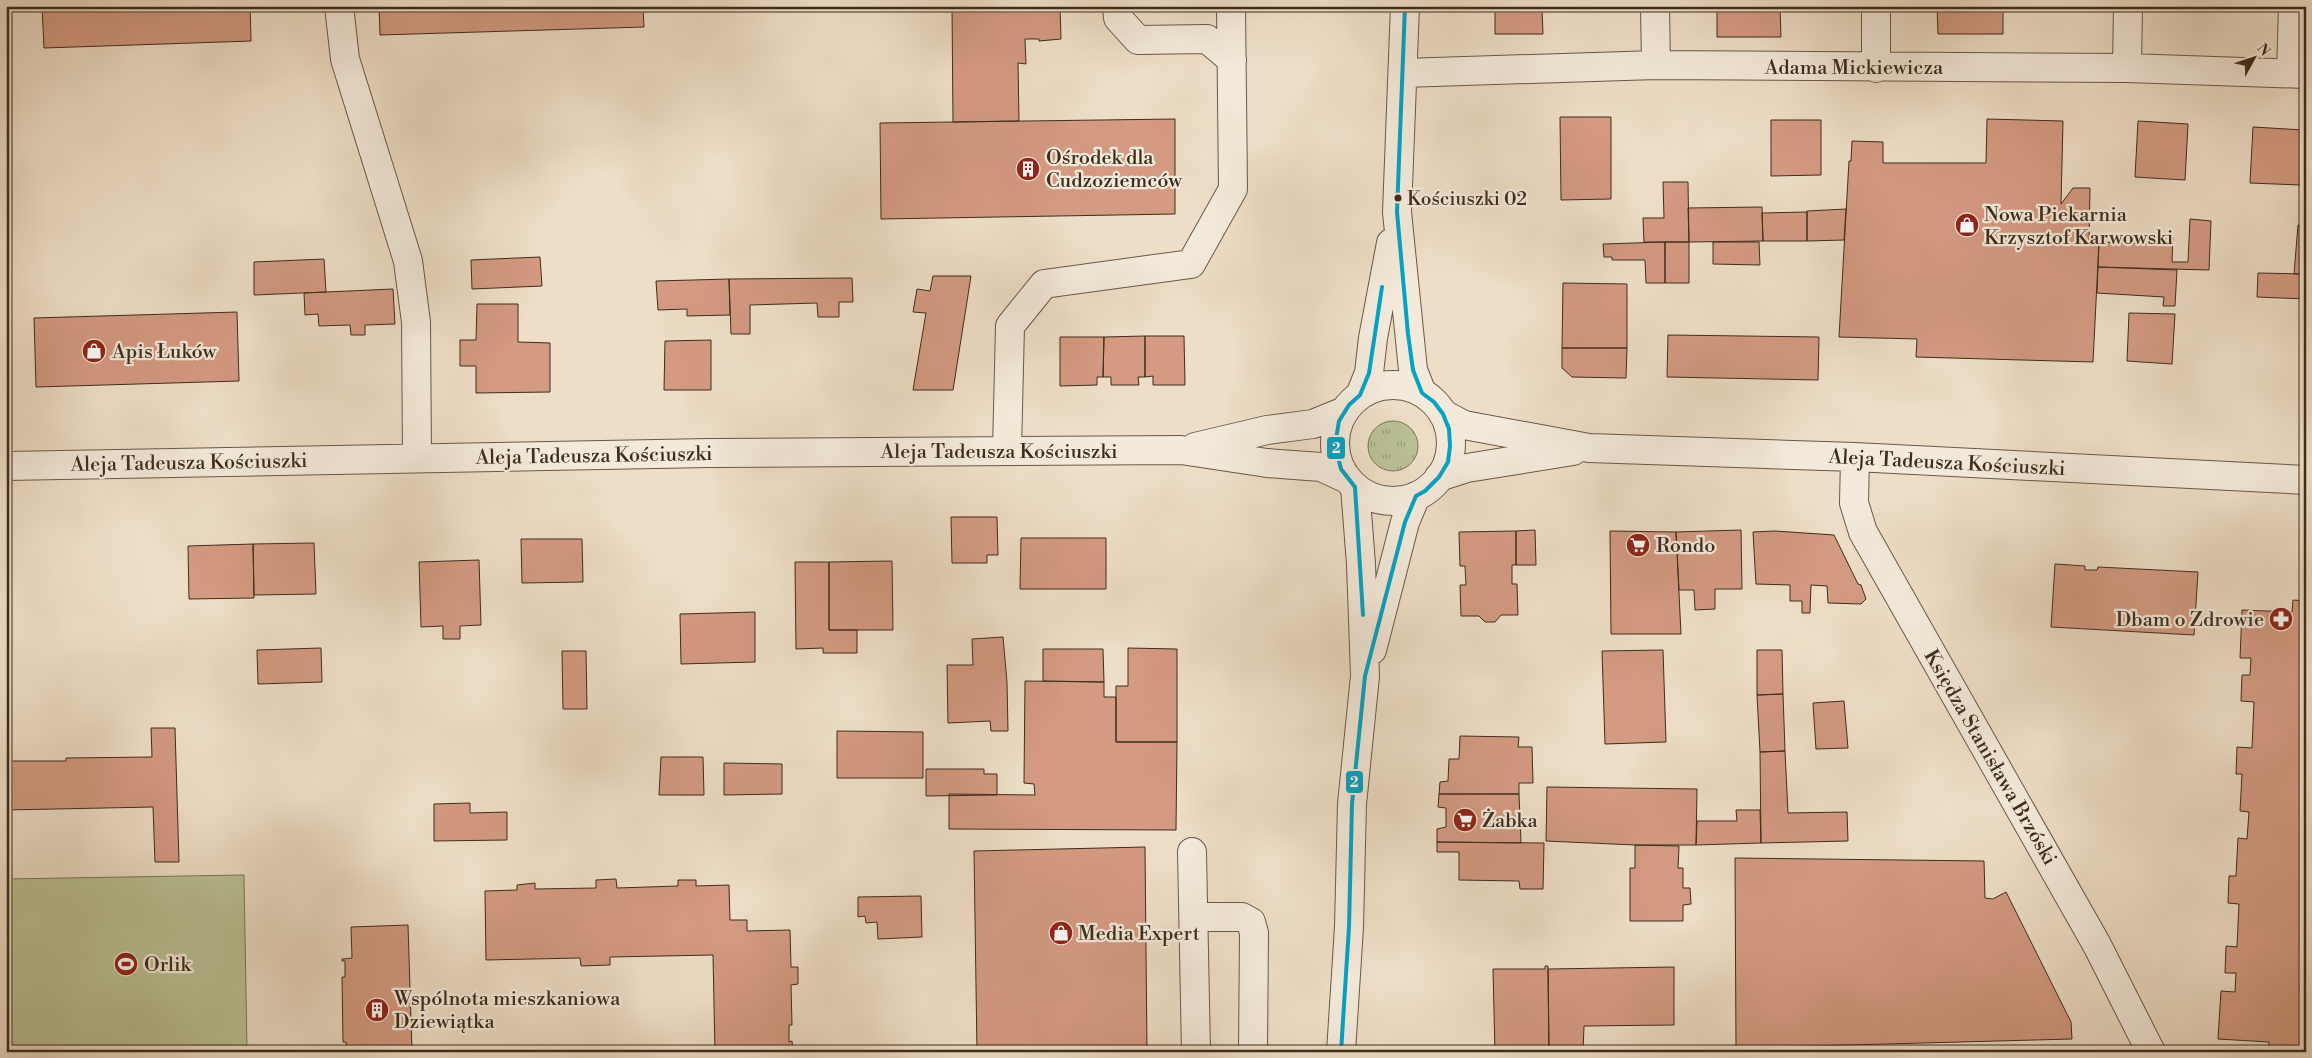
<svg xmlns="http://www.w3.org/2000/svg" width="2312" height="1058" font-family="'Libre Bodoni',serif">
<defs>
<pattern id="grass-tufts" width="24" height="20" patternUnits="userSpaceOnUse" patternTransform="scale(1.25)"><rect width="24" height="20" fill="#bac195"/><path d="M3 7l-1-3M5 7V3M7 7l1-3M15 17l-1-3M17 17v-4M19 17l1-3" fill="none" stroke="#989d79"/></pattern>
</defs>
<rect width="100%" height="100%" fill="#eedec7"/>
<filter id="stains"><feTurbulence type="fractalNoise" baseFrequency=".004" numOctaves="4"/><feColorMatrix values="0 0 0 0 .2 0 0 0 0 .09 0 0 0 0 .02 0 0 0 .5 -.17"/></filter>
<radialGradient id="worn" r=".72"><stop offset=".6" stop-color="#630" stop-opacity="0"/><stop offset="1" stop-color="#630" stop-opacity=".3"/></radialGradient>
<path fill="url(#grass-tufts)" stroke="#7c7659" d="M1368 446a25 25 0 1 1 50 0a25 25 0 1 1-50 0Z"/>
<path fill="#bac195" stroke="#7c7659" d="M244 875 247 1049 6 1052V879Z"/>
<path fill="#d49a82" stroke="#3d2c1d" d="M42 6H250L251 41 44 48Z
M379 6H643L644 27 380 35Z
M952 6H1060L1061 39 1039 41V39H1025L1026 64 1018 63 1019 121 953 122Z
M1501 6H1567V10L1501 11Z
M1717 6H1780V7L1717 8Z
M1937 6H2003V34H1938Z
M1780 7 1781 37H1717V8Z
M1542 10 1543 34H1495V11Z
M1560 117H1611V199L1561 200Z
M1175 119V214L881 219 880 123Z
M1987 119 2063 121 2061 204 2073 188H2090L2089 242H2099L2093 362 1916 357 1917 339 1839 337 1849 161H1851L1852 141 1883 142V163H1986Z
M1771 120H1821V175L1771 176Z
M2138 121 2188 124 2185 180 2135 177Z
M2253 127 2303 130 2300 185 2250 183Z
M1663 182H1688L1689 242H1644L1643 218H1664Z
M1762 207 1763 241 1689 242 1688 208Z
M1846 209 1844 240 1807 241V211Z
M1807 212V241H1763L1762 213Z
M2190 219 2211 221 2209 270 2098 267 2099 242 2152 244 2153 236 2173 237 2172 262H2188Z
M2298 225H2306V274H2294Z
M1665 242H1689V283H1665Z
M1665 242V283H1646L1645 260H1612V257H1604L1603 244Z
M1713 242H1759L1760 265 1713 264Z
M540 257 542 286 472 289 471 260Z
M324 259 326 292 254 295V262Z
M2098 267 2177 270 2175 306H2163L2164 297 2097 293Z
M2258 273 2306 274V299L2257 297Z
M933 276H971L953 390H913L926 313 913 312 917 289 930 291Z
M852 278 853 302H839V317H818L817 303 750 305V334H731L729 279Z
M729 279 730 315 687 316V309L658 310 656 281Z
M1563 283 1627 284V348H1562Z
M393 289 395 324 365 325V335H351L350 325 319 326 318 314 305 315 304 293Z
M477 304H518V342L550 343V392L476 393V366H460V340H476Z
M237 312 239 381 36 387 34 318Z
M2129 313 2175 314 2172 364 2127 361Z
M1668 335 1819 337 1818 380 1667 377Z
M1145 336V377H1138L1139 385H1111V377H1103L1104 337Z
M1145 336H1184L1185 385H1153V376L1145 377Z
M1060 337H1104L1103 377H1097V385L1060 386Z
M711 340V390H664L665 341Z
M1562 348H1627L1626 378 1572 377 1562 368Z
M951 517H997L998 555H987V563H952Z
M1535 530 1536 565H1516V531Z
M1741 530 1742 589H1715V609L1695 610 1694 590H1679L1676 532Z
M1516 531V565H1512V584H1517L1518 615H1501L1495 622H1485L1479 616H1461L1460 585H1466L1465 566H1460L1459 532Z
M1610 531 1676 532 1681 634H1611Z
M1775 531 1834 535 1858 584 1861 585 1866 599 1861 604 1828 603 1827 586 1811 585 1810 613H1802V601H1790V585L1756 584 1753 532Z
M1021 538H1106V589H1020Z
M521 539H582L583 582 522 583Z
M314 543 316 594 254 595 253 544Z
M253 544 254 598 189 599 188 546Z
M479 560 481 625 460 626V639H443V626L421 627 419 562Z
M892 561 893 630H829V562Z
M795 562H829V630H857V653H823V648L796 649Z
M2055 564 2085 566V570H2097L2098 567 2198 572 2194 635 2051 627Z
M2293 600 2306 601V866L2300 992H2306V1052L2269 1051V1042L2218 1039 2221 991 2235 992 2236 973H2225L2226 946 2237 947 2239 904 2228 903 2229 876H2236L2238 838 2247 839 2249 812 2240 811 2242 774H2236L2237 747 2252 748 2254 702 2241 701 2242 675H2250L2251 658H2240L2242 610 2292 612Z
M755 612V662L681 664 680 614Z
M1003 637 1007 682 1008 731H991L990 721 948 723 947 665H973L972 639Z
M321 648 322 682 258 684 257 650Z
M1128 648 1177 649V742H1116V686H1128Z
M1043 649H1103L1104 682 1043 681Z
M1663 650 1666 742 1605 744 1602 651Z
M1757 650H1782L1783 694 1757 695Z
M562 651H586L587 709H563Z
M1025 681 1104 682V697H1116V742H1177L1176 830 949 829V794L1035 795 1034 784 1024 783Z
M1783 694 1785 751 1760 752 1757 695Z
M1844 701 1848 748 1816 749 1813 703Z
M151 728H175L179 862H155L153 807 6 810V761H66V758L152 757Z
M837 731 923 732V778H837Z
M1460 736 1519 737 1518 747H1532L1533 783H1519V794H1439L1440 782 1448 781 1449 759H1459Z
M1785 751 1788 813 1847 812 1848 841 1761 843 1760 752Z
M661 757H703L704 795H659Z
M724 763 782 764V794L724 795Z
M926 769H984V774H997V795L926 796Z
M1547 787 1697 789 1696 845H1635L1546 841Z
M1439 794H1519L1521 843 1437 842V829L1446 827V808L1438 807Z
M470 803V813L507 812V840L434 841V804Z
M1736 810H1760L1761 843 1696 845 1697 821H1737Z
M1437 842 1544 843 1543 889H1520L1519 881 1459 880V852H1437Z
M1635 845 1679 846 1678 868H1683V888H1690L1691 904 1683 905V921H1630V868H1635Z
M1145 847 1147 1052H977L974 851Z
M1735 858 1984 861 1985 898 1993 899 2006 892 2071 1022 2072 1039 1736 1048Z
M616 879 617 888 678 886V880H696V886L729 885 730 920H747V931L790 930 791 967H798V984L791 985 792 1025H789V1042L792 1041 793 1052H715L713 955 610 957V965L581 966 580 958 486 960 485 891 517 890V885L535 883V889L596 888V880Z
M921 896 922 937 878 939 877 922 866 923 865 916 858 917V897Z
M408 925 412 1052H347L346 1042H343L342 977H345V961H342V959L352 958 351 927Z
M1545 966H1548L1549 1052H1495L1493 969H1545Z
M1674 967V1025L1584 1026 1583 1052H1549L1548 969Z"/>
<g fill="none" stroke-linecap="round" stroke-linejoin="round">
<g stroke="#695848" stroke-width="30">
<path id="minor" d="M339 6 345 59 408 261 416 322 417 458
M1117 6 1118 18 1138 40 1207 39 1232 60
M1405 6 1397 212 1413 370 1422 393
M1655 6 1656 65
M1876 6V68
M2127 68 2128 6
M1403 73 1656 65 2127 68 2306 74
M2291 73 2293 6
M1335 443a58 58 0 1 1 116 0a58 58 0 1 1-116 0Z
M1360 395 1369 373 1373 338 1391 243
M1443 414 1464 425 1589 448 1855 457 2306 480
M1195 447 1267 430 1313 424 1345 411
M1007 450 1010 326 1044 284 1191 264 1233 189 1231 6
M1855 457 1854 503 1863 532 2097 945 2151 1052
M6 466 710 453 1181 450 1267 463 1321 467 1347 479
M1439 477 1467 468 1573 451
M1372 650 1405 522 1416 496
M1192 852 1196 1052
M1195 917H1242L1251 922 1254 933 1253 1052
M1341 1052 1349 927 1352 804 1365 676 1361 564 1355 487"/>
</g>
<use href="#minor" stroke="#f4eadb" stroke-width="28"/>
<g stroke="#f4eadb" stroke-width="8">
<path id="bus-1" d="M1363 615 1355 487 1341 469 1335 445 1339 421 1349 405 1360 395 1369 373 1382 287
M1341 1052 1349 927 1352 804 1365 676 1405 522 1416 496 1425 491 1439 477 1448 462 1450 446 1449 429 1443 414 1434 402 1422 393 1413 370 1408 334 1397 212 1405 6"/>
</g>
<use href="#bus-1" stroke="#03a3c5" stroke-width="4"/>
</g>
<defs>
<g id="building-disc" transform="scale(1.25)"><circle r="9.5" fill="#8f2418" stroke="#f4eadb"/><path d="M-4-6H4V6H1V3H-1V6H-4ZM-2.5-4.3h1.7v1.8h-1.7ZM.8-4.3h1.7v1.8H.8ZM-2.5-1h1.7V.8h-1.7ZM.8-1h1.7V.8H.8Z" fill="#fff"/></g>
<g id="shop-disc" transform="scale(1.25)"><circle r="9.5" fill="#8f2418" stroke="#f4eadb"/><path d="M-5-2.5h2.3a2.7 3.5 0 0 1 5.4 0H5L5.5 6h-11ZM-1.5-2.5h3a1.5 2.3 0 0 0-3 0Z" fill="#fff"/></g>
<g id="supermarket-disc" transform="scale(1.25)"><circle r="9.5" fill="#8f2418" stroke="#f4eadb"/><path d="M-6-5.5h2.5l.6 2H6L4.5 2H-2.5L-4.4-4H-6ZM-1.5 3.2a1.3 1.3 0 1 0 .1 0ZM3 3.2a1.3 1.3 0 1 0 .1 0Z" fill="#fff"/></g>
<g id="pharmacy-disc" transform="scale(1.25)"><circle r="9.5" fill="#8f2418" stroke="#f4eadb"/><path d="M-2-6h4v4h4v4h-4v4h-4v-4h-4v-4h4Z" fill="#fff"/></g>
<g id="stadium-disc" transform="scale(1.25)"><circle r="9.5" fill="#8f2418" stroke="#f4eadb"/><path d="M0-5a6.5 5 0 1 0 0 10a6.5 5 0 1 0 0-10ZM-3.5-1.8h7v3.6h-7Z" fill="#fff"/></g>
</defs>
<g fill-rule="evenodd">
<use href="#building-disc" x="1028" y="169"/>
<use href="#shop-disc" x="1967" y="225"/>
<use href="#shop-disc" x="94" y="351"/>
<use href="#supermarket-disc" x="1638" y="545"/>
<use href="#pharmacy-disc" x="2281" y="619"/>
<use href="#supermarket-disc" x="1465" y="820"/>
<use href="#shop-disc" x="1061" y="933"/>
<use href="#stadium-disc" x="126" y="964"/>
<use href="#building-disc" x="377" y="1010"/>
</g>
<circle fill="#3d2c1d" stroke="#f4eadb" stroke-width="2" cx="1398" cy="198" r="4.5"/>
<g text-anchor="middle" stroke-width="4.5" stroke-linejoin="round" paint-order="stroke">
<g font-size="19" fill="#3d2c1d" stroke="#f4eadb" text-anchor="start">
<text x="1407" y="205">Kościuszki 02</text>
</g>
<g font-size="20" fill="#3d2c1d" stroke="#f4eadb">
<text x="1854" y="74">Adama Mickiewicza</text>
<text x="999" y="458">Aleja Tadeusza Kościuszki</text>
<text transform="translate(594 455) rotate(-1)" y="7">Aleja Tadeusza Kościuszki</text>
<text transform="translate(189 462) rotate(-1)" y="7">Aleja Tadeusza Kościuszki</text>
<text transform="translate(1947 462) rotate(3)" y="7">Aleja Tadeusza Kościuszki</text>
<text transform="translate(1991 757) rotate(60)" y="7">Księdza Stanisława Brzóski</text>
</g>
<g font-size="20" fill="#3d2c1d" stroke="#f4eadb" text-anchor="start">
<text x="1046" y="164">Ośrodek dla<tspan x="1046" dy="23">Cudzoziemców</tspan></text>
<text x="1984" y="221">Nowa Piekarnia<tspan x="1984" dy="23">Krzysztof Karwowski</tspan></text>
<text x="112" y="358">Apis Łuków</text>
<text x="1656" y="552">Rondo</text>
<text x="2264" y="626" text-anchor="end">Dbam o Zdrowie</text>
<text x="1482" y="827">Żabka</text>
<text x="1078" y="940">Media Expert</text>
<text x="144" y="971">Orlik</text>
<text x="394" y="1005">Wspólnota mieszkaniowa<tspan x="394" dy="23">Dziewiątka</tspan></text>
</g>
</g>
<g stroke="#f4eadb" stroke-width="2">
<rect x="1326" y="436" width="20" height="24" rx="5" fill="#03a3c5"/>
<rect x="1345" y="770" width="19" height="24" rx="5" fill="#03a3c5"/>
</g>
<g font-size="14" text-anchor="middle" font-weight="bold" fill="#fff">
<text x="1336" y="453">2</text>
<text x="1354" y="787">2</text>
</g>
<rect width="2312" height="1058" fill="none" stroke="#eedec7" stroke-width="25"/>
<rect x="8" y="8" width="2297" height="1043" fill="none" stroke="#3d2c1d" stroke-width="2.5"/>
<rect x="12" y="12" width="2287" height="1033" fill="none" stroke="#3d2c1d"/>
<g transform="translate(2254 58) rotate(50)" stroke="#f4eadb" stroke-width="4" paint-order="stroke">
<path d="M0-4L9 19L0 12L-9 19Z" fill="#3d2c1d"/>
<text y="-8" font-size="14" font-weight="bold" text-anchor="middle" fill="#3d2c1d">N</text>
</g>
<rect width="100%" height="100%" filter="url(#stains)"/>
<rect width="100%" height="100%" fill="url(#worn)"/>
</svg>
